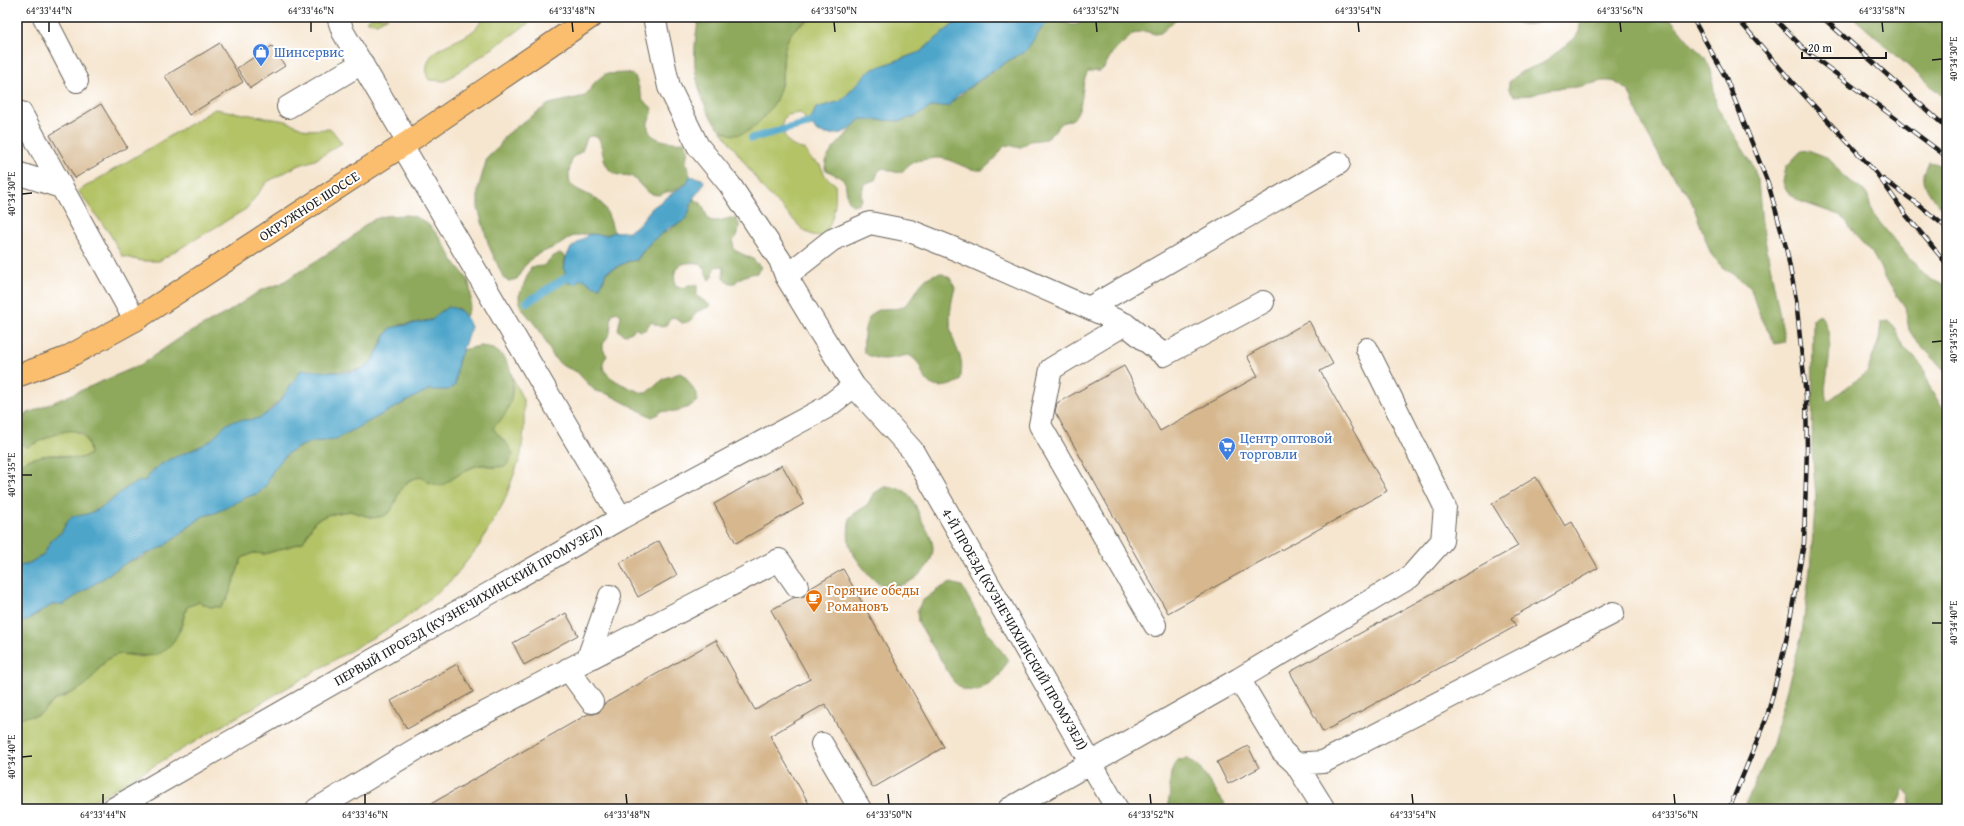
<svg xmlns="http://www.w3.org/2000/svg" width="1964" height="826" font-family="'Gentium Book Plus',serif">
<rect width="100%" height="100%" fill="#fff"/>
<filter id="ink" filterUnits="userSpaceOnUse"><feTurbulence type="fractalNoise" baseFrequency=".025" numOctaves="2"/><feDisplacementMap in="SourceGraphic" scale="8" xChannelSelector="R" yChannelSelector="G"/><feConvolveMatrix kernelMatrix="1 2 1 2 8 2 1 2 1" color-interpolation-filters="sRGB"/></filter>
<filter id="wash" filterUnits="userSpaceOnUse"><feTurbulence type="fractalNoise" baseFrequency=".012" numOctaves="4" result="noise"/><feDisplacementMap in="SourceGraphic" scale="16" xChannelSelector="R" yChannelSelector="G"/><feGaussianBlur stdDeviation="0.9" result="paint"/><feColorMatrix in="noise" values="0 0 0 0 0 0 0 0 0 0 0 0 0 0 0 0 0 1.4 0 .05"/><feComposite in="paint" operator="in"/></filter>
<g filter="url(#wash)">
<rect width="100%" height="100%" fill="#f6e6d0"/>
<path fill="#b3c366" stroke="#687041" d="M372 17H388L377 23 366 21Z
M483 17H538L445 81 429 80C423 72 428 57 436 51 452 40 476 37 483 17Z
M815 17H962L920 52 882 66 856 86 841 101 816 108 810 121 813 126 808 127 804 117 800 113 788 115 783 119C781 134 787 148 804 149L811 159 820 165 826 177 835 184C837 201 834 224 822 236H815L804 231 763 188 720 129 726 132 755 125 775 102 782 83 784 50 789 35 799 25Z
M215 109 286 121 307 130 331 129 342 143 315 160 297 166 267 182 246 209 159 261H142L122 256 110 234 78 191Z
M510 372 524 402V429L521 455 504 502 479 546 450 582 403 620 80 809H17V718L26 715H38L58 698H62L73 692 100 668 108 658 120 654 143 657 180 631 187 607 199 602 210 607 228 597 242 558 253 553 265 554 303 542 315 521 327 515 350 511 373 518 391 511C397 494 401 482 420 476 448 495 458 467 483 465 486 465 491 467 495 468L513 455C508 441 501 440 493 428 512 409 512 397 510 372Z
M73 430C85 436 89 441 90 455 75 462 74 457 59 455 48 454 24 458 17 467V442L27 447 62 431Z"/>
<path fill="#8ea95b" stroke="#55623c" d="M700 17H815C765 35 796 77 770 109 764 117 755 128 746 132 713 148 698 91 695 68 694 54 695 30 700 17Z
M1083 17H1178L1161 33 1155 34 1144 31 1133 34 1112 53 1104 68 1099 71 1088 72C1079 86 1086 104 1073 119L1062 123 1047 139 1030 141 1021 147H1015L1010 145 1004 146 995 159 983 170C966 172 950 156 935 158 929 159 919 160 914 162 899 169 907 178 884 168L879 170 875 180 864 184 861 195 862 200 858 204 852 205 848 201 845 182C839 175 831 174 825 169 825 154 837 145 846 135 851 129 854 124 861 119L901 121 916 116 931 107 943 106 952 102 973 85 1011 59 1026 51 1041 28 1055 18 1072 25 1079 24Z
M1511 17H1552C1539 22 1522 31 1511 17Z
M1577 17H1669L1692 45 1704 56 1711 70 1716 105 1752 164 1758 180 1762 224 1785 342 1775 344 1757 309 1750 286 1722 267 1711 254 1690 197 1666 168 1645 130 1628 90 1613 81H1603L1577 87 1550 89 1532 95 1514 96 1509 90V82L1521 72 1543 63 1574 39 1579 32 1580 24Z
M1853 17H1947V100L1942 96Z
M627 73 635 76 643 100 652 108C654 114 649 117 648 123 645 141 672 143 684 142L688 148 686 162 690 176 689 181 672 192C667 190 662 195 657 195 644 194 640 182 631 176 626 175 620 176 615 174 601 167 604 148 598 137L590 136 587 138 582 151 572 158C564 190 572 185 596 199 607 205 610 221 614 232L607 235 584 234 571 237 559 245 534 256 523 268 517 279 509 281 504 279 489 246 478 208V189L487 158 499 147 504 137 515 128 549 104 585 96 596 81 605 74Z
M1808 150 1829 158 1844 177 1864 190 1868 197 1872 213 1907 256 1916 263 1922 273 1932 280 1947 286V373L1914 338 1909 330 1905 307 1891 287 1872 253 1855 235 1846 221 1839 215 1799 201 1786 190 1783 182 1786 167 1801 151Z
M1929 162 1944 165 1947 169V213C1937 204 1922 189 1924 174 1925 170 1927 166 1929 162Z
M694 199 701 203 709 220C721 224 728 215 737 219L740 227 733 242 734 250 753 259 761 267 757 273C748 274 740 277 735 283H730L723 278 724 268 722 266 714 267 713 277 709 280 702 264C694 262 678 261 675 272 674 276 675 282 675 286L684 289 688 285H697V296L711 306 696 312C692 319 691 322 682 323L676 318 672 317 666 325 661 327 651 322 645 330 640 331 635 328 632 332 624 335 618 330 621 315 617 312 612 314 610 333 603 344V349L607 356C590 374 630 388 643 393H646L665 378 680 373C689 377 690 388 697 393V401C687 410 673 413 661 411L657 415 652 417 608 394 595 391 577 372 563 366 554 358 540 331 520 306 519 296 531 267 543 266 552 257 560 253 566 257 564 262 566 278 584 279 593 286 603 282 606 273 629 261 637 260C643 251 649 245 655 237 663 235 684 221 688 214 691 209 691 203 694 199Z
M406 215C432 217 443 244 455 263 459 269 467 276 469 283 472 296 472 305 466 316L458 308 439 313 432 320 400 325 384 336 376 354 371 362 362 369 332 372 290 388 284 396 262 417 253 420 231 422 209 442 162 464 151 471 147 480C140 482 132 483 126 488 110 501 96 516 73 516L66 523 62 532 53 538 43 555 26 565 17 566V467C24 458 49 453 61 456 73 458 78 461 90 454 87 412 49 438 27 447L17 442V417L31 412 140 365 183 336 228 312 261 290 280 284 350 239 365 225 375 219 385 216Z
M941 273 950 278 955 288C951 302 948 321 952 335 958 356 965 357 960 381 950 386 936 391 927 381 918 371 925 366 909 355 890 358 882 363 864 353 863 337 863 312 883 309 891 308 899 310 905 305 920 293 917 277 941 273Z
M1820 315C1831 328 1831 350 1828 367 1827 380 1823 389 1827 402L1867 372 1879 339 1881 322 1888 321 1894 327 1905 350 1911 354 1923 367 1928 384 1947 416V809H1915L1911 806 1910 796 1903 788 1902 796 1894 809H1743L1770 751 1802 634 1810 569 1816 497 1812 449 1813 319Z
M480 346C511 347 519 384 508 408 505 416 499 422 493 428 501 440 508 441 513 455L506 466C494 468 495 466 484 465 469 464 453 480 441 486L430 483 420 477 409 480 401 489 391 511 384 516 373 518 350 511 327 515 315 521 303 542 265 554 253 553 242 558 228 597 221 607H210L199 602 187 607C181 622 180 638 166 649 149 665 126 646 108 659 98 666 94 679 84 686 76 692 65 695 57 699 50 702 45 712 38 715 33 717 23 716 17 718V626L52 605 64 604 129 561 141 558 173 540 203 516 215 513 247 497 259 493 267 484 272 472 280 462 288 453 299 447 311 442 334 440 428 390H448L455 386 458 362 462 350Z
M884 487C906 486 911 494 919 514 923 525 932 535 933 547 934 570 905 591 883 586 875 585 855 558 851 550 847 540 848 527 850 517L868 504 873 494Z
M951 583 962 586 986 630 1008 660 999 676 978 691 964 690 954 682 918 622 917 611 922 601 940 588Z
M1188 759 1198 766 1228 809H1166C1174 790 1165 777 1177 760Z"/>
<path fill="#4da5ca" stroke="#346073" d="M962 17H1056L1041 28 1026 51 1011 59 959 94 948 106 931 107 916 116 901 121 861 119C856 122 853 127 848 130 840 135 825 136 816 131L810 121 816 108 841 101 870 70 920 52Z
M690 176 702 179 704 181C702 190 697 192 693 199 690 206 690 213 685 219 681 224 674 225 669 228 655 239 646 244 637 260L629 261 606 272 600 287 593 286 584 279 579 280 576 284 568 283 564 269 566 257 571 248 589 234 607 235 614 232 630 231 638 225 652 208 686 184Z
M448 307C463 309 465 314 471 327L458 362 455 386 448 390H428L334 440 311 442 299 447 288 453 280 462 272 472 267 484 259 493 247 497 215 513 203 516 163 547 129 561 64 604 52 605 17 626V566L26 565 43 555 53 538 62 532 66 523 73 516C96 516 110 501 126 488 132 483 140 482 146 480 158 458 188 455 208 442 217 437 222 425 231 422 241 418 251 422 261 417 280 407 289 386 301 370 322 369 357 380 372 361 379 351 383 338 390 328L432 320 439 313Z"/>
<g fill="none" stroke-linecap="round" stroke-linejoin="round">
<path stroke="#4da5ca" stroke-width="8" d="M752 138 821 120
M527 302 574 273"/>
</g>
<g id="blocks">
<path fill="#d6b78e" d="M220 43 243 82 189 115 165 76Z
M272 46 285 66 250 88 237 68Z
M101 104 127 147 75 178 50 135Z
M1309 321 1333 364 1320 371 1387 491 1168 613 1055 412 1057 403 1124 366 1160 431 1258 376 1247 356Z
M782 465 804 504 736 543 714 504Z
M1536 477 1565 526 1572 522 1598 568 1511 618 1516 626 1323 732 1290 672 1518 546 1492 504Z
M659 541 677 575 638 597 620 563Z
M843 569 944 747 873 788 825 704 770 736 812 809H422L588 714H594L599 712 604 704 716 640 755 710 810 679 771 610 793 598 804 596 809 589Z
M566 613 578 635 524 665 513 643Z
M457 664 473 692 407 729 391 701Z
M1248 746 1259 768 1228 784 1217 762Z"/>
</g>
</g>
<g filter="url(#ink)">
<use href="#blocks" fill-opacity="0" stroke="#68635b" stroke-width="1"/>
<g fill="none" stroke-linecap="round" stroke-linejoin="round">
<g stroke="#68635b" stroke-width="24">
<path id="minor" d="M44 17 77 81
M338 17 343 32 408 142
M654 17 669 87 698 146 730 185 780 260 786 276 818 329 854 386
M288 107 362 63
M17 112 21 113 135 320
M402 145 621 518
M17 173 61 187
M786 276 832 240 870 223 910 231 955 249 1125 324 1164 355 1263 302
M1089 308 1339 163
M1125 324 1051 369 1040 425 1155 625
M588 658 610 596
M568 669 592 702
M1239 679 1282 751 1296 764 1323 762 1613 613
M822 744 860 809
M1296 764 1324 809
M113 809 621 518 827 407 854 386 912 450 1117 809
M317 809 423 745 779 560 797 586
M1009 809 1239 679 1410 577 1442 541 1445 507 1367 349"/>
</g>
<g stroke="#68635b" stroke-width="24">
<path id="major" d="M17 376 66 358 135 320 408 142 591 17"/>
</g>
<use href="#minor" stroke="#fff" stroke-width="22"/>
<use href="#major" stroke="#fbbe6e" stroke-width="22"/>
<g stroke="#1c1c1c" stroke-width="4.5">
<path id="rail" d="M1692 17 1726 78 1768 183 1786 247 1796 299 1806 396 1807 449 1804 543 1785 646 1767 717 1729 809
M1736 17 1793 83 1877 174 1906 215 1947 264
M1773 17 1807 52 1947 157
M1822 17 1947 128
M1883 179 1919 205 1947 228"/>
</g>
<use href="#rail" stroke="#fff" stroke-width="3" stroke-dasharray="9" stroke-linecap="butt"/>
</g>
</g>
<path fill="none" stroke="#1c1c1c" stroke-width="1.5" d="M49 22V32M311 22V32M572 22 573 32M834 22 835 32M1096 22 1097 32M1358 22 1359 32M1620 22 1621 32M1882 22 1883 32M1932 60 1942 59M22 194 32 193M1932 342 1942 341M22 475H32M1932 623H1942M22 757 32 756M103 794V804M365 794V804M626 794 627 804M888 794 889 804M1150 794 1151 804M1412 794 1413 804M1674 794 1675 804"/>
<defs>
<g id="shop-pin" transform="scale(0.9)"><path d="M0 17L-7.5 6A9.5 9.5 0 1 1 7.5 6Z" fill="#3f7fe0" stroke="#fff"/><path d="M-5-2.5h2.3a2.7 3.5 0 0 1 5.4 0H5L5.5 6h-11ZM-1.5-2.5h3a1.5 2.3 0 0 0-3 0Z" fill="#fff"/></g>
<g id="supermarket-pin" transform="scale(0.9)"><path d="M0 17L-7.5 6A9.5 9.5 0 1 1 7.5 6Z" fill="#3f7fe0" stroke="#fff"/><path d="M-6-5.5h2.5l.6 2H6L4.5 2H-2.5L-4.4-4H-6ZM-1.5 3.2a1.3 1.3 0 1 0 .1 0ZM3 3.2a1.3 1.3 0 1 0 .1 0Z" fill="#fff"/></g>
<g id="cafe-pin" transform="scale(0.9)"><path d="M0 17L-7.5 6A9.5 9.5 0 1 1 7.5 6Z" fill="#e8710a" stroke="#fff"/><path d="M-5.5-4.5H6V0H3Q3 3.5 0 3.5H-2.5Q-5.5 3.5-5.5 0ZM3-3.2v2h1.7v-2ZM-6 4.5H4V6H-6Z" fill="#fff"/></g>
</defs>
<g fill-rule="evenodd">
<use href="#shop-pin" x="261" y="52"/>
<use href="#supermarket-pin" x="1227" y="446"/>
<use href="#cafe-pin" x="814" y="598"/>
</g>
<g text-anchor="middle" stroke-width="4" stroke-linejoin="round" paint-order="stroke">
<g font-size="14" fill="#366cbe" stroke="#fff" text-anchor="start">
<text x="274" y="57">Шинсервис</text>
<text x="1240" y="443">Центр оптовой<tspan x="1240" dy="16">торговли</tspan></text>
</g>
<g font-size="14" fill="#1c1c1c" stroke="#fff">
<text transform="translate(309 206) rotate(-33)" y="5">ОКРУЖНОЕ ШОССЕ</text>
<text transform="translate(468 605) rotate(-30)" y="5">ПЕРВЫЙ ПРОЕЗД (КУЗНЕЧИХИНСКИЙ ПРОМУЗЕЛ)</text>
<text transform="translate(1015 629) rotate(60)" y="5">4-Й ПРОЕЗД (КУЗНЕЧИХИНСКИЙ ПРОМУЗЕЛ)</text>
</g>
<g font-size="14" fill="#c56008" stroke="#fff" text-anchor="start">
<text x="827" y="595">Горячие обеды<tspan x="827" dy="16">Романовъ</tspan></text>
</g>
</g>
<rect width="1964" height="826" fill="none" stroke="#fff" stroke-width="44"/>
<path d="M1802 52v6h84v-6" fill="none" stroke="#1c1c1c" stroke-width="2"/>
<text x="1808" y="52" font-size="12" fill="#1c1c1c" stroke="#ffffff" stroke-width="3" paint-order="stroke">20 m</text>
<rect x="22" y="22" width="1920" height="782" fill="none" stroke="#1c1c1c" stroke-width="1.5"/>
<g font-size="10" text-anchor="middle" fill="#1c1c1c">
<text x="49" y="14">64°33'44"N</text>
<text x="311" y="14">64°33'46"N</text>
<text x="572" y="14">64°33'48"N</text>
<text x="834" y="14">64°33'50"N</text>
<text x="1096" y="14">64°33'52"N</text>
<text x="1358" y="14">64°33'54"N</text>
<text x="1620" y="14">64°33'56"N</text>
<text x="1882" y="14">64°33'58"N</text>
<text transform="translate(1953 59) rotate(-90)" y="4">40°34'30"E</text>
<text transform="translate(11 194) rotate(-90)" y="4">40°34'30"E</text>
<text transform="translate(1953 341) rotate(-90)" y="4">40°34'35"E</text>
<text transform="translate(11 475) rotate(-90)" y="4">40°34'35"E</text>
<text transform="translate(1953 623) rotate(-90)" y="4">40°34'40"E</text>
<text transform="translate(11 757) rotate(-90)" y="4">40°34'40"E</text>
<text x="103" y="818">64°33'44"N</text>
<text x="365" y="818">64°33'46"N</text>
<text x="627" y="818">64°33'48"N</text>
<text x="889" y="818">64°33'50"N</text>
<text x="1151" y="818">64°33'52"N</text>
<text x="1413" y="818">64°33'54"N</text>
<text x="1675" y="818">64°33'56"N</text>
</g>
</svg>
